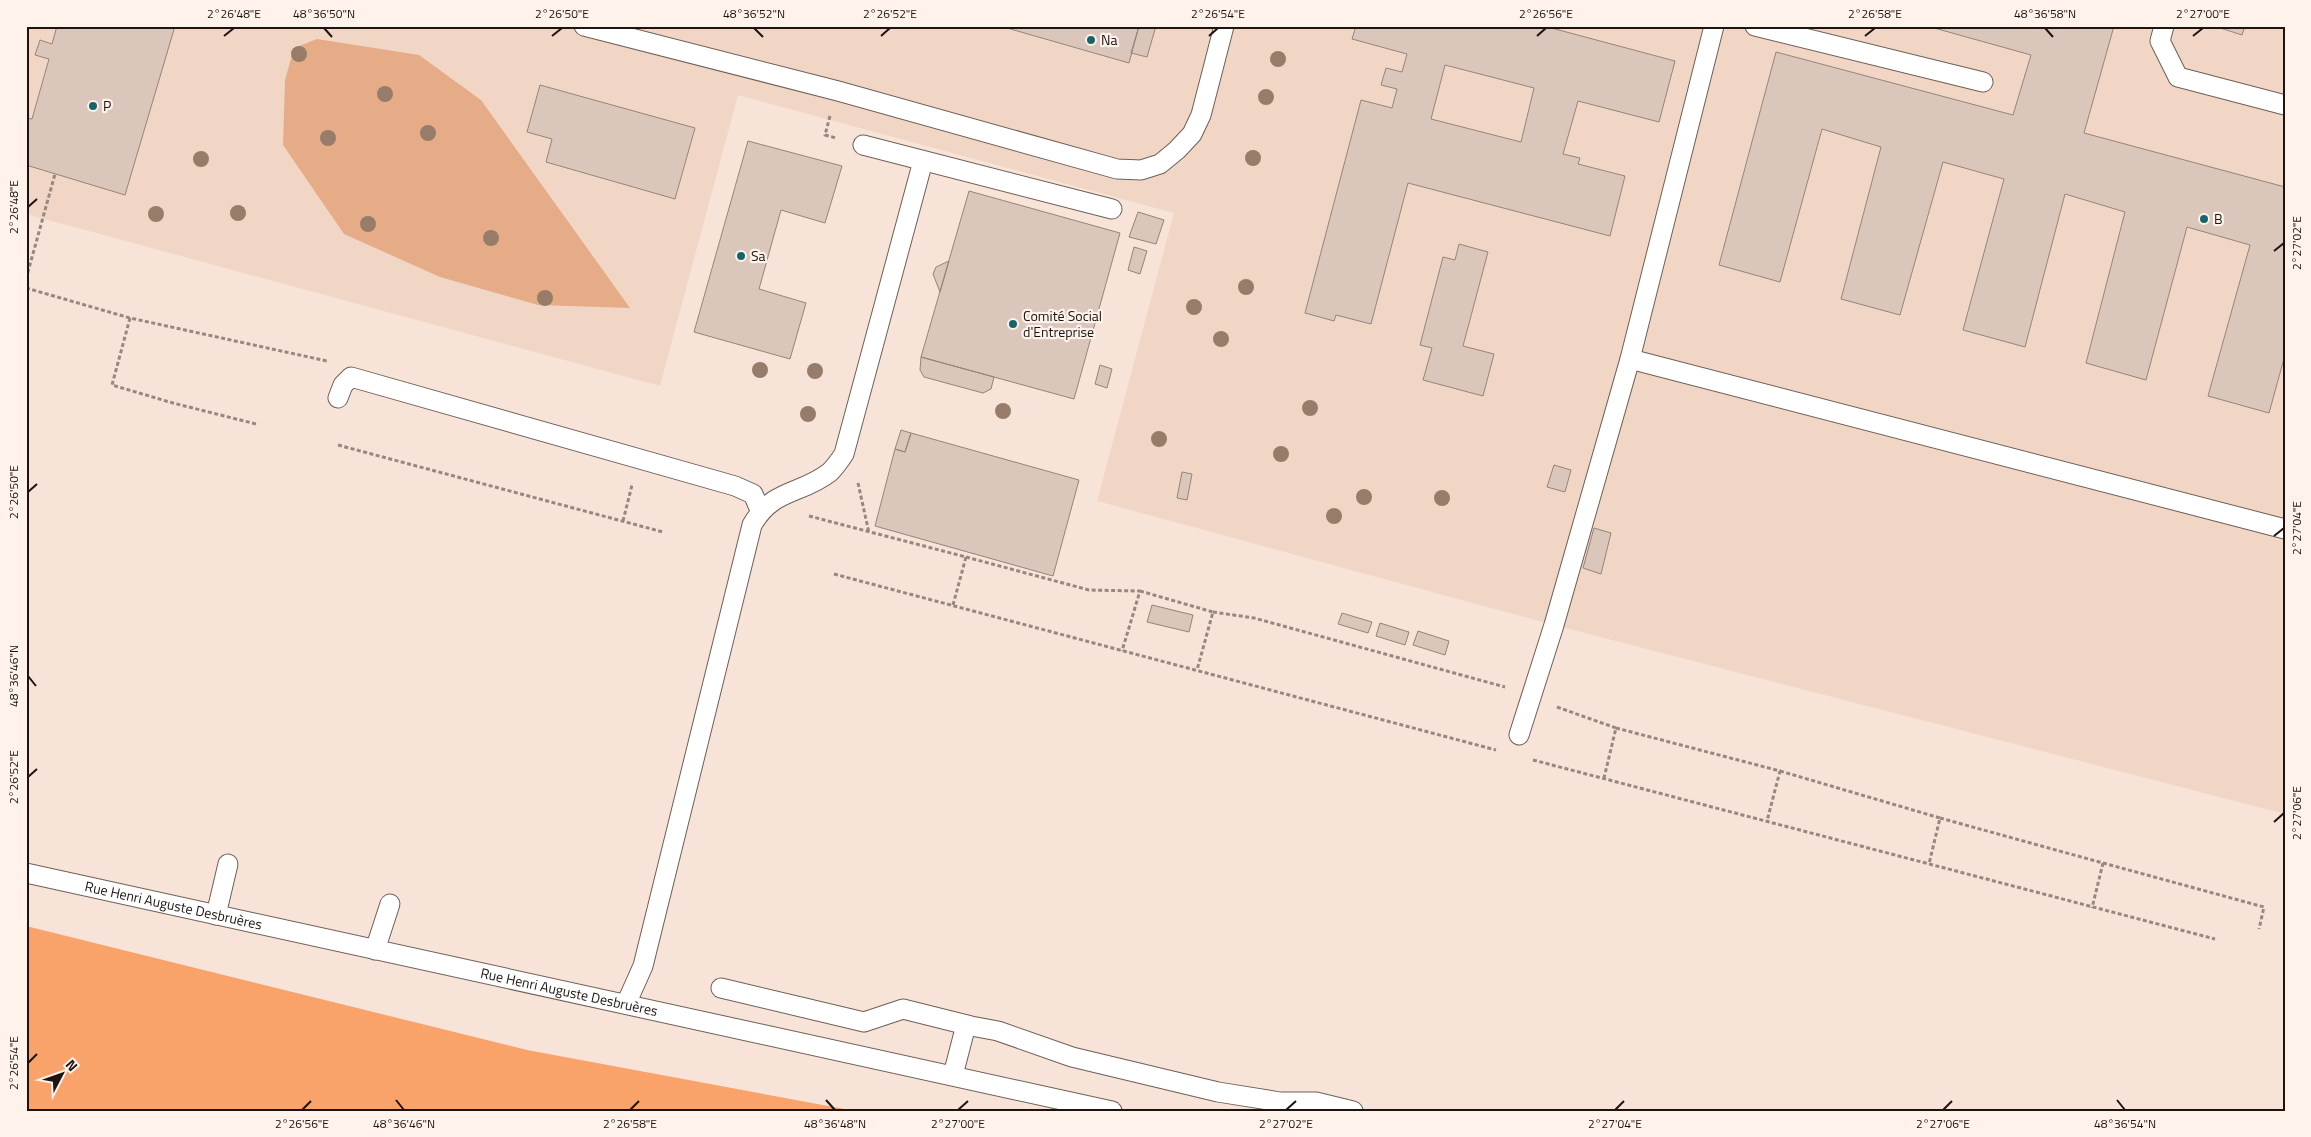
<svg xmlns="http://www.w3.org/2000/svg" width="2311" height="1137" font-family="'Titillium Web',sans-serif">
<rect width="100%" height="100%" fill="#f7e3d8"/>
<path fill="#f1d6c6" d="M26 26H2285V814L1554 625 1097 501 1174 213 738 95 660 386 26 214Z"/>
<path fill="#e6ac88" d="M317 39 419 55 481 100 630 308 538 305 440 277 344 234 283 145 285 80 294 48Z"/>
<path fill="#f9a36b" d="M26 926 527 1050 855 1111H26Z"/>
<path fill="#dac6bb" stroke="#968479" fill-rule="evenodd" d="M57 26H175L125 195 26 165V118L32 119 49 59 35 55 40 40 52 44Z
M1000 26H1139L1129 63Z
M1139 26H1156L1147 57 1131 53Z
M1356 26H1544L1675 61 1659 122 1578 101 1563 154 1580 158 1578 164 1625 176 1610 236 1408 183 1371 324 1336 315 1334 321 1305 313 1361 100 1392 108 1397 89 1381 85 1386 68 1402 72 1407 54 1352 39ZM1445 65 1534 88 1521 142 1431 119Z
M1927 26H2114L2084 133 2285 187V355L2269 413 2208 396 2250 245 2187 227 2146 380 2086 363 2125 212 2065 194 2025 347 1963 330 2004 179 1943 162 1900 315 1841 299 1881 147 1822 129 1780 282 1719 265 1776 52 2013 115 2031 55Z
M2214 26H2245L2242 35Z
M540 85 695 128 675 199 546 162 552 139 527 132Z
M748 141 842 166 825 223 781 210 759 289 806 303 790 359 694 332Z
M969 191 1120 233 1074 399 921 357Z
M1138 212 1164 220 1156 244 1129 237Z
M1459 244 1488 252 1463 346 1494 354 1483 396 1423 380 1432 348 1420 345 1443 257 1455 260Z
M1134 247 1147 251 1140 274 1128 270Z
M949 261 940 292 933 274 936 267Z
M921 357 994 377 991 389 983 393 924 377 920 370Z
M1100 365 1112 369 1107 388 1095 384Z
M901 430 911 433 905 452 895 449Z
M911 433 1079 480 1053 576 875 526 895 449 905 452Z
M1554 465 1571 470 1565 492 1547 487Z
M1182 472 1192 474 1187 500 1177 498Z
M1594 528 1611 533 1601 574 1583 568Z
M1152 605 1193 615 1189 632 1147 622Z
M1342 613 1372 622 1368 633 1338 624Z
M1380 623 1409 632 1405 645 1376 636Z
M1418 631 1449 641 1445 655 1413 645Z"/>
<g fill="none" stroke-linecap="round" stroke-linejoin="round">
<g stroke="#6f5f55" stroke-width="21">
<g id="lane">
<path d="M584 26 838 91 1117 169 1141 170 1160 164 1177 150 1192 134 1201 115 1224 26"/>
<path d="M1755 26 1983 82"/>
<path d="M2164 26 2160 41 2178 77 2285 105"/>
<path d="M863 145 1112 209"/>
<path d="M1630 359 2285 529"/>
<path d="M338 398 343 385 351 377 735 486 753 494 760 510"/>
<path d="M1519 735 1554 625 1630 359 1714 26"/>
<path id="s1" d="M26 873 1112 1111"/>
<path d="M216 915 228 864"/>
<path d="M375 950 390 904"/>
<path d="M721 988 864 1022 903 1009 971 1026 998 1031 1072 1057 1218 1092 1280 1102H1316L1353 1111"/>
<path d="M626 1004 643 966 752 525C773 488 801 495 830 472 835 467 840 460 844 454L923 161"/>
<path d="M953 1075 966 1025"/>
</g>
</g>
<path stroke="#968880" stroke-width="3" stroke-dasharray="4 2.5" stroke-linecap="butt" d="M830 116 825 135 836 138
M26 279 55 174
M26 288 130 318 327 361
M130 318 112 385 173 403 256 424
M338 445 663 532
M858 483 869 533
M809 516 966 557 953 605
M623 521 632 485
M966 557 1089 590 1140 591 1122 651
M834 574 1496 750
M1140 591 1213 612 1197 670
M1213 612 1254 618 1505 687
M1557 707 1616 728 1604 778
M1616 728 1780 771 1767 821
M1533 760 2215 939
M1780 771 1940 818 1929 864
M1940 818 2103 863 2092 908
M2103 863 2264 907 2259 929"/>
<use href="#lane" stroke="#fff" stroke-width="19"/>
</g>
<g fill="#977c6a">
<circle cx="299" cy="54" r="8"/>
<circle cx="1278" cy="59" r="8"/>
<circle cx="385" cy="94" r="8"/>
<circle cx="1266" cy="97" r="8"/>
<circle cx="428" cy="133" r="8"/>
<circle cx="328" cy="138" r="8"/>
<circle cx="1253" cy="158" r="8"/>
<circle cx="201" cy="159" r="8"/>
<circle cx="238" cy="213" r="8"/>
<circle cx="156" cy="214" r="8"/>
<circle cx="368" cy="224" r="8"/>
<circle cx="491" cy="238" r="8"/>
<circle cx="1246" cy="287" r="8"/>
<circle cx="545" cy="298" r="8"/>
<circle cx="1194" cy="307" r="8"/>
<circle cx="1221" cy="339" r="8"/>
<circle cx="760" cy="370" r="8"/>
<circle cx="815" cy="371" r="8"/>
<circle cx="1310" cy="408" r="8"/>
<circle cx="1003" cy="411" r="8"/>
<circle cx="808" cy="414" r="8"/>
<circle cx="1159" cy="439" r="8"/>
<circle cx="1281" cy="454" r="8"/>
<circle cx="1364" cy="497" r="8"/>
<circle cx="1442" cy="498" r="8"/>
<circle cx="1334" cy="516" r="8"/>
</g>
<path fill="none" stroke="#1b1410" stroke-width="2" d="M324 28 332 37M754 28 763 37M2045 28 2053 37M224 36 234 28M552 36 562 28M881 36 890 28M1209 36 1218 28M1537 36 1546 28M1865 36 1875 28M2193 36 2203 28M28 207 37 199M2274 251 2284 243M28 492 37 484M2274 536 2284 528M28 676 36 686M28 777 37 769M2274 822 2284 813M28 1063 37 1054M396 1100 404 1110M826 1100 835 1110M2117 1100 2125 1110M302 1110 311 1101M630 1110 639 1101M958 1110 968 1101M1286 1110 1296 1101M1615 1110 1624 1101M1943 1110 1952 1101"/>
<g fill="#17656b" stroke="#fef2eb" stroke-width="2">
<circle cx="1091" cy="40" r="5"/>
<circle cx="93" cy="106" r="5"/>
<circle cx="2204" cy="219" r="5"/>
<circle cx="741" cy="256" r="5"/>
<circle cx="1013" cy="324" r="5"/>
</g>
<g text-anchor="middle" stroke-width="4.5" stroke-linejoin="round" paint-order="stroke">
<g font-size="14" fill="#1b1410" stroke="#fef2eb" text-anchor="start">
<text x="1101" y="45">Na</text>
<text x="103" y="111">P</text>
<text x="2214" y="224">B</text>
<text x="751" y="261">Sa</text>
<text x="1023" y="321">Comité Social<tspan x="1023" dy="16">d'Entreprise</tspan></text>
</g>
<g font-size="14" fill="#1b1410" stroke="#fef2eb">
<text dy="5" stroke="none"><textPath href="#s1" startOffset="151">Rue Henri Auguste Desbruères</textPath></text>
<text dy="5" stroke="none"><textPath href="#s1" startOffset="556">Rue Henri Auguste Desbruères</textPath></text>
</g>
</g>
<rect width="2311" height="1137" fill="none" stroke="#fef2eb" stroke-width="55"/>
<g transform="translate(62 1074) rotate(49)" stroke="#fef2eb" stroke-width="4" paint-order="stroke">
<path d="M0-4L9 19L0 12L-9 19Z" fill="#1b1410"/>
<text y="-8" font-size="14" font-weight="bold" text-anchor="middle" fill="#1b1410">N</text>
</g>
<rect x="28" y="28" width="2256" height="1082" fill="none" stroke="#1b1410" stroke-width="2"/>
<g font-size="12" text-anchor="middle" fill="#1b1410">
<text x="234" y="18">2°26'48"E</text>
<text x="324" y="18">48°36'50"N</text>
<text x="562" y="18">2°26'50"E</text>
<text x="754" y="18">48°36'52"N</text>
<text x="890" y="18">2°26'52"E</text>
<text x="1218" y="18">2°26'54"E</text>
<text x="1546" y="18">2°26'56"E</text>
<text x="1875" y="18">2°26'58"E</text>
<text x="2045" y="18">48°36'58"N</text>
<text x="2203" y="18">2°27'00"E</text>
<text transform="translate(14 207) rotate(-90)" y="4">2°26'48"E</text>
<text transform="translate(2297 243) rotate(-90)" y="4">2°27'02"E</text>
<text transform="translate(14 492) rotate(-90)" y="4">2°26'50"E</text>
<text transform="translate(2297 528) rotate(-90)" y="4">2°27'04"E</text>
<text transform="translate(14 676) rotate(-90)" y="4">48°36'46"N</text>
<text transform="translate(14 777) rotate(-90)" y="4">2°26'52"E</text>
<text transform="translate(2297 813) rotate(-90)" y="4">2°27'06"E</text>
<text transform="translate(14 1063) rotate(-90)" y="4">2°26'54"E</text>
<text x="302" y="1128">2°26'56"E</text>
<text x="404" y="1128">48°36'46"N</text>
<text x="630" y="1128">2°26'58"E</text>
<text x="835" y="1128">48°36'48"N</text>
<text x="958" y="1128">2°27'00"E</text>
<text x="1286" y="1128">2°27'02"E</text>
<text x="1615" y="1128">2°27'04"E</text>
<text x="1943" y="1128">2°27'06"E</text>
<text x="2125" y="1128">48°36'54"N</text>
</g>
</svg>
